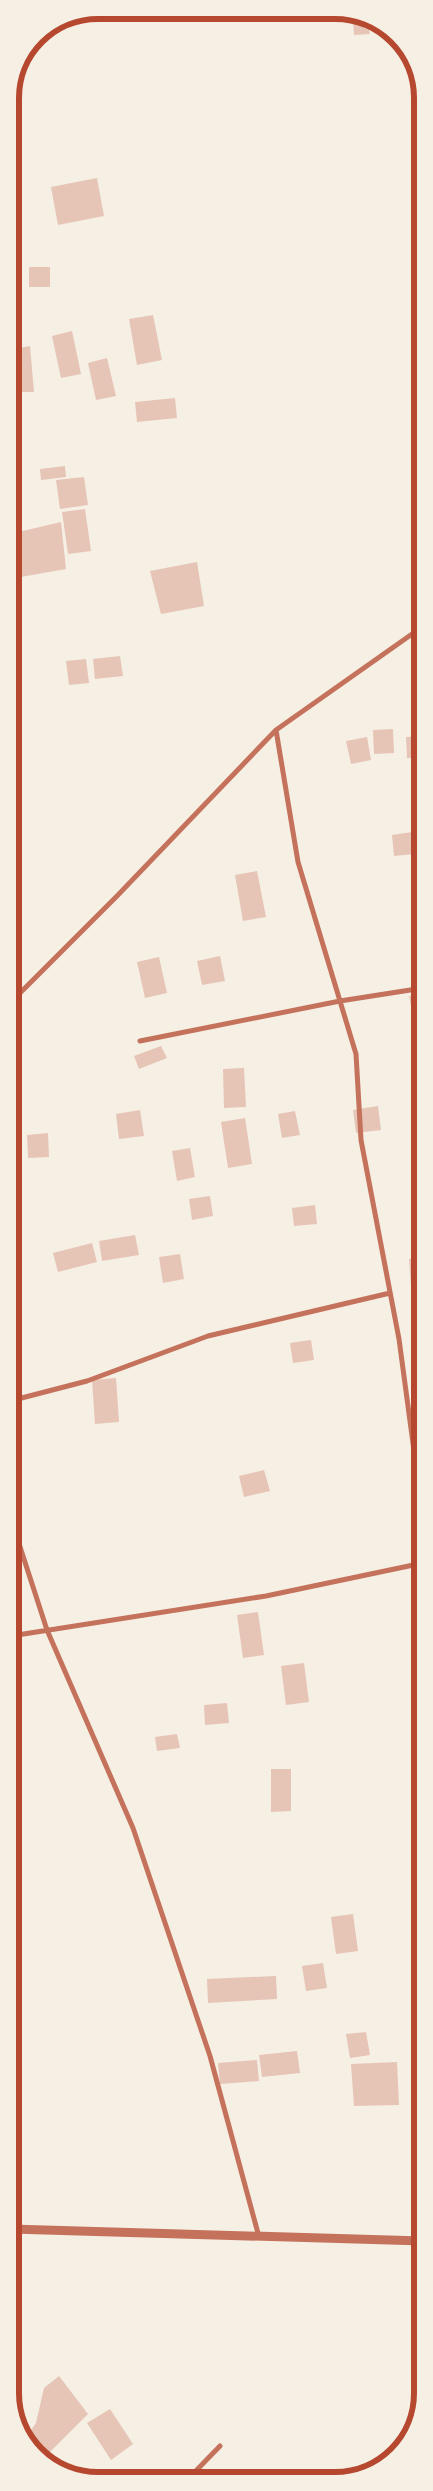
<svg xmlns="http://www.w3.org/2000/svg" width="433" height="2491" font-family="Helvetica,sans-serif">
<rect width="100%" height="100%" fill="#f6efe4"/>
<path fill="#e6c5b7" d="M366 18 370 34 354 35 353 20Z
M97 178 104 216 58 225 51 187Z
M29 267H50V287H29Z
M153 315 162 360 137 365 129 319Z
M72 331 81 374 61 378 52 336Z
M30 346 34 392H10V350Z
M107 358 116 396 96 400 88 363Z
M175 398 177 418 137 422 135 402Z
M65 466 66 477 41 480 40 469Z
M84 477 88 505 60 509 56 480Z
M85 509 91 551 68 554 62 512Z
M61 522 66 569 15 578 10 553V534Z
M197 562 204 606 161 614 150 571Z
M120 656 123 676 95 679 93 659Z
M86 659 89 683 69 685 66 661Z
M15 699 22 720 10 724V701Z
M393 729 394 753 374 754 373 730Z
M422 736V758H407L406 737Z
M367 737 371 760 351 764 346 741Z
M412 832 414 854 394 856 392 835Z
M257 871 266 917 243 921 235 875Z
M220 956 225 981 202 985 197 961Z
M159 957 167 993 145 998 137 962Z
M423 993V1032L417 1034 409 996Z
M161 1046 167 1058 139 1069 134 1056Z
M244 1068 246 1107 224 1108 223 1069Z
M378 1106 381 1130 356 1133 353 1110Z
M140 1110 144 1136 119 1139 116 1114Z
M295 1111 300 1135 282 1138 278 1114Z
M245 1118 252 1164 228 1168 221 1122Z
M48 1133 49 1157 28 1158 27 1135Z
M190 1148 195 1177 177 1181 172 1151Z
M210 1196 213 1216 192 1220 189 1199Z
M315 1205 317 1224 294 1226 292 1208Z
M135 1235 139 1255 102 1261 99 1241Z
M92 1243 97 1262 58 1272 53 1253Z
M180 1254 184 1279 163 1283 159 1257Z
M423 1258V1299L412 1300 409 1259Z
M311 1340 314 1360 293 1363 290 1343Z
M116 1378 119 1422 95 1424 92 1380Z
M423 1468V1502L418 1503 412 1470Z
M264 1470 270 1491 244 1497 239 1476Z
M258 1612 264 1655 243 1658 237 1615Z
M304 1663 309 1702 286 1705 281 1666Z
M227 1703 229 1723 205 1725 204 1705Z
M177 1734 180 1748 157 1751 155 1737Z
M271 1769H291V1811L271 1812Z
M353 1914 358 1951 336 1954 331 1917Z
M323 1963 327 1988 306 1991 302 1966Z
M276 1976 277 1999 208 2003 207 1979Z
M366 2032 370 2055 350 2058 346 2034Z
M297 2051 300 2073 262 2077 259 2055Z
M257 2060 259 2081 220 2084 218 2063Z
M397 2062 399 2105 354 2106 351 2064Z
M59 2376 88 2414 49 2453 26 2437 36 2423 44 2388Z
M110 2409 133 2444 111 2460 87 2423Z"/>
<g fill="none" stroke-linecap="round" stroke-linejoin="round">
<path stroke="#c5725c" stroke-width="5" d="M276 730 298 862 356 1054 361 1140 399 1339 423 1518
M10 1003 117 896 276 730 422 627
M140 1041 340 1001 423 988
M10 1401 87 1381 208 1336 390 1293
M11 1519 47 1630 133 1828 210 2056 259 2237
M11 1636 266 1596 423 1563
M187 2480 220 2446"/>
<path stroke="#c5725c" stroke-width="9" d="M11 2229 423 2241"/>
</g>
<path d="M0 0H433V2491H0ZM98 19H335A79 79 0 0 1 414 98V2393A79 79 0 0 1 335 2472H98A79 79 0 0 1 19 2393V98A79 79 0 0 1 98 19Z" fill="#f6efe4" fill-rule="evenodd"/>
<path fill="none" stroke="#b5482f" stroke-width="6" d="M98 19H335A79 79 0 0 1 414 98V2393A79 79 0 0 1 335 2472H98A79 79 0 0 1 19 2393V98A79 79 0 0 1 98 19Z"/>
</svg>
